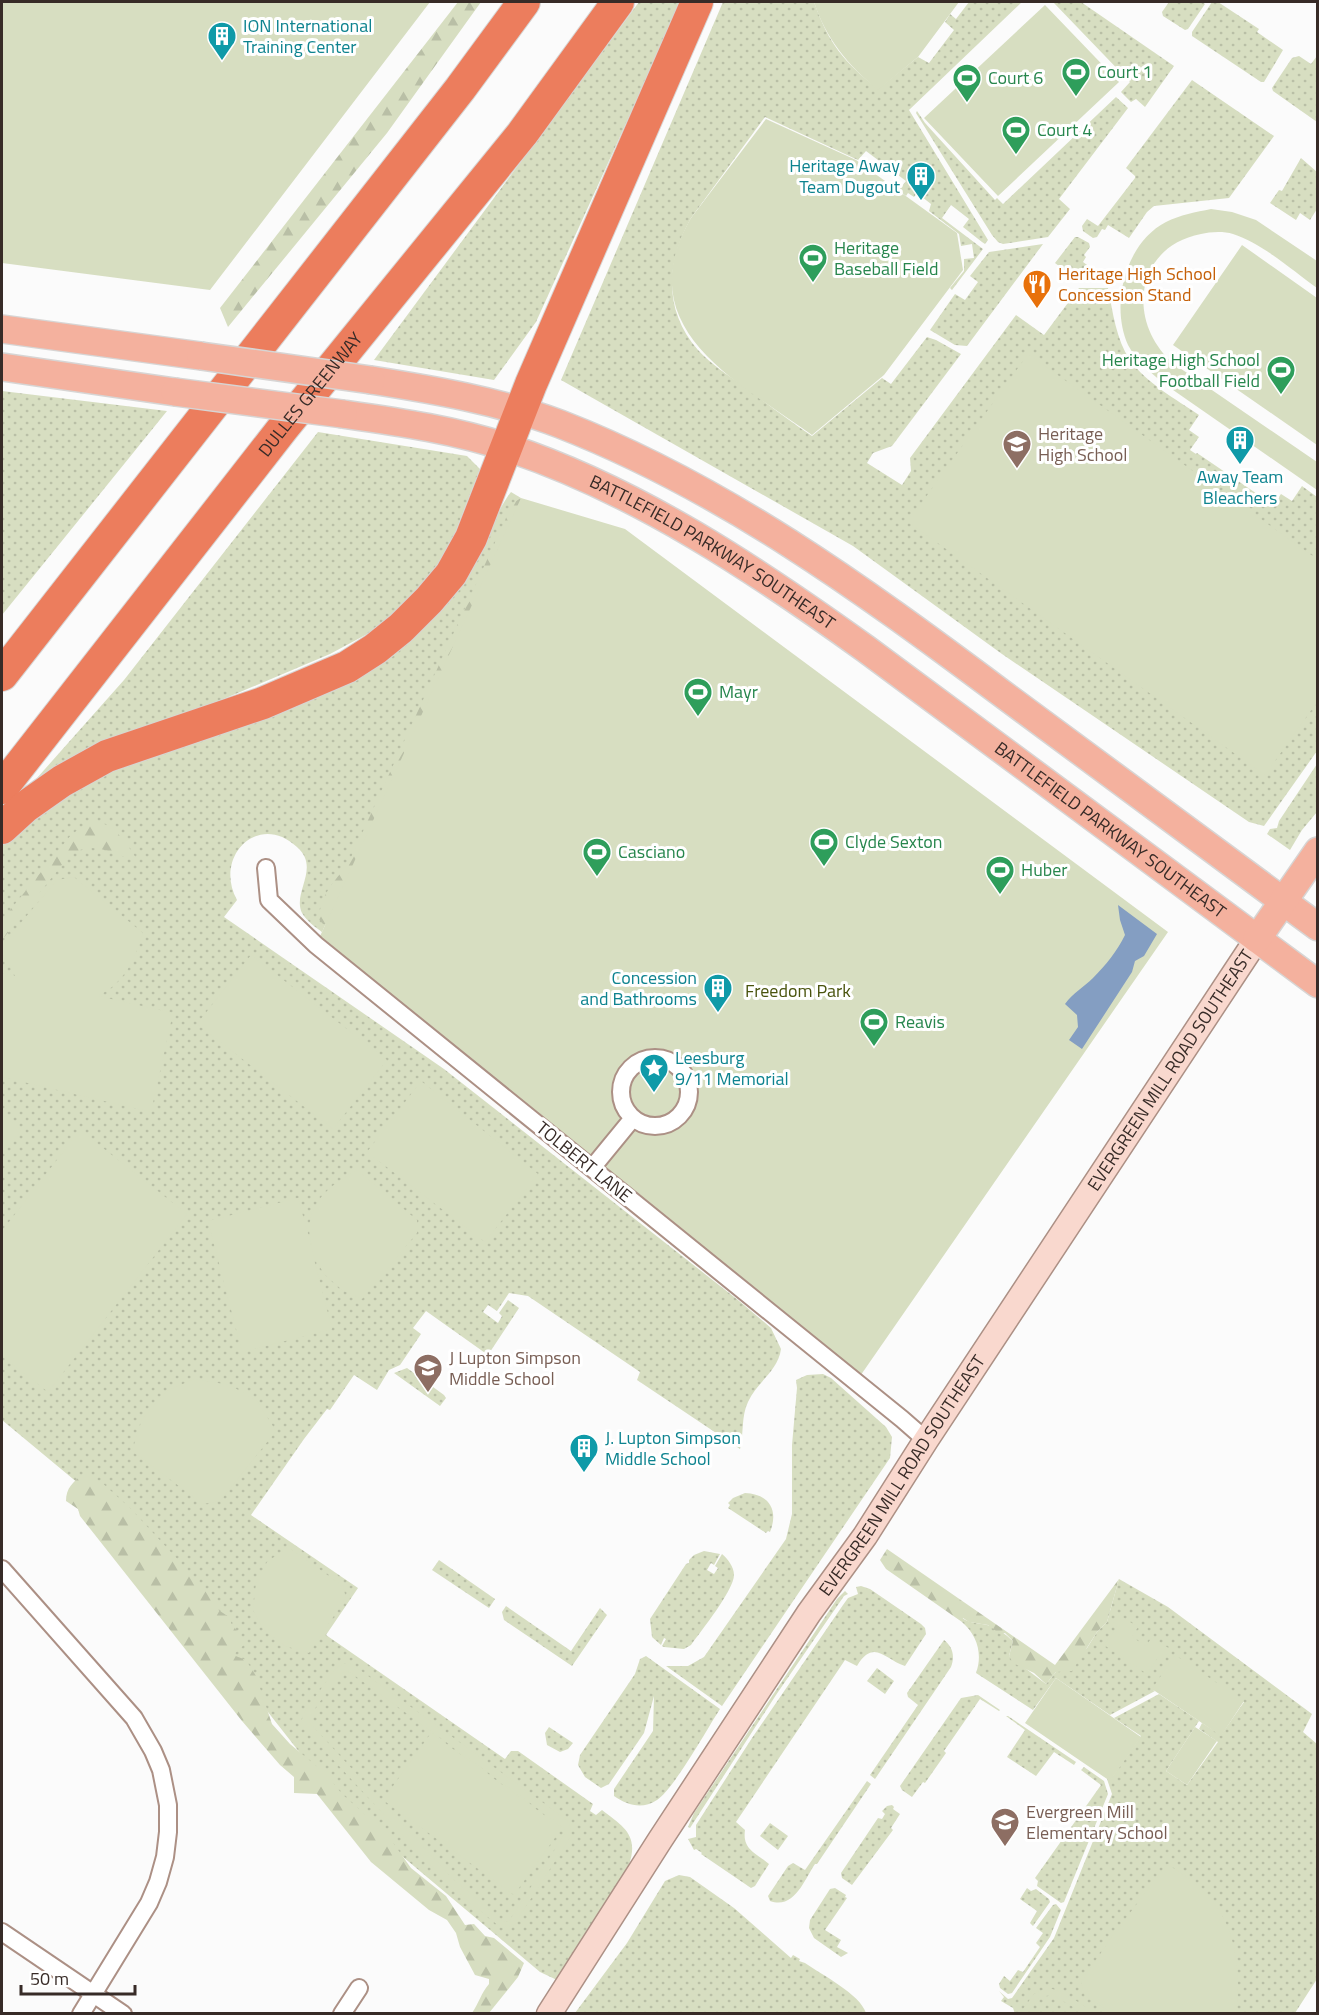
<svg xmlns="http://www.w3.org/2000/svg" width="1319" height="2015" font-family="'Titillium Web',sans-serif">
<defs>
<pattern id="grass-dots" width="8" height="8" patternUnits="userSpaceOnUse" patternTransform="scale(1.5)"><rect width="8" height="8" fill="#d7dec1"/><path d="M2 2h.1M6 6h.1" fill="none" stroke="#b9bfa6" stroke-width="1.8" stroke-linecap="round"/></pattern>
<pattern id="forest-firs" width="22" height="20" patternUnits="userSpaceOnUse" patternTransform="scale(1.5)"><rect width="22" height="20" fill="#d7dec1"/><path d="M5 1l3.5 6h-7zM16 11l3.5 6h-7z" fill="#b9bfa6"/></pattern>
</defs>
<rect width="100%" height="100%" fill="#fbfbfb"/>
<path fill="url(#grass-dots)" d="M639 2H681L536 322 494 380 374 360Z
M723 2H814C829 44 843 61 878 89L918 57 929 63 954 30 945 22 950 14 956 19 969 2H1022L909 110 988 240 985 244 982 242 963 227 969 219 951 205 942 218 983 249 952 290 950 288 964 271V259L974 258 972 244 961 246 959 234 929 211 931 204 917 193 914 197 908 193 906 196 899 190 906 181 866 151 858 160 765 117 691 218C666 262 663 310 698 350 711 364 729 376 745 387 767 404 789 420 812 436L882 378 891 384 927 337 936 340 961 354 892 446 873 453 867 463 902 485 911 471 910 458 1016 315 1044 335 1079 288H1108C1113 313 1116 339 1130 360 1146 383 1176 399 1199 415L1189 430 1199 437 1190 450 1196 454 1197 453 1266 500 1265 503 1271 507 1281 494 1292 501 1302 486 1317 497V751L1264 826 1249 822 1002 654 853 546 561 380Z
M1053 2H1081L1174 66 1145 107 1136 99 1131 102 1121 92 1130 82Z
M1169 2H1202L1205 4 1188 29 1185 30 1163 16 1162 12Z
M1212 2H1218L1259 29 1257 32 1283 50 1264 82H1261L1192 36V32Z
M1299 56 1311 64 1317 56V122L1273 91 1272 88 1292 58Z
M1192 80 1274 136 1229 198 1154 206 1147 212 1129 238 1108 225 1105 230 1102 229 1097 237 1093 238 1083 231 1082 226 1087 219 1098 226 1135 178V176L1126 168Z
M1116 97 1128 108 1059 199 1070 209 1048 237 1003 244 998 242 992 235 916 113 917 111 925 123 995 200 997 198 1003 204Z
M1301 158 1317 172V209L1310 220 1300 213 1296 220 1270 203 1279 190 1282 191Z
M1075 237H1078L1089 243 1090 247 1084 255 1086 257 1083 262 1102 276 1076 279 1055 263Z
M1043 244 967 346 955 345 930 330 955 294 965 300 978 282 970 276 989 252Z
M2 391 167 411 2 615Z
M318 432 467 456 480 469 445 559 411 598 371 632 330 654 37 778 124 680Z
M511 492 521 498 322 932C315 927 307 921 302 913 292 892 321 868 297 847 259 811 213 856 237 900L224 917 444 1069 738 1300 771 1328 781 1349C778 1371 757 1382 748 1402 741 1416 744 1434 740 1449L637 1380 640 1372 528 1296 509 1293 497 1311 488 1305 483 1312 498 1323 502 1316 499 1313 508 1300 519 1308 488 1355 426 1311 413 1328 421 1334 400 1365 389 1370 377 1390 354 1375 330 1410 327 1409 304 1439 251 1515 358 1588 326 1635 505 1759 511 1751H518L593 1804 590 1811 596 1815 602 1810C624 1827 639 1835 629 1865L557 1980 540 1972 340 1804 108 1508 2 1420V846C40 813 81 784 127 763 172 747 216 731 260 715 319 694 378 676 423 629 442 608 469 569 483 544 492 526 499 508 511 492Z
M1317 764V812L1302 830 1290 850 1267 834 1270 829 1277 828 1279 821Z
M407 1368 444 1395 446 1398 440 1406 394 1373Z
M823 1374 831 1378 886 1427 892 1437 890 1458 722 1706 666 1666H688L704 1657 786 1539 792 1514V1445L797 1388 796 1380 807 1375Z
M745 1493C769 1494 779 1510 770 1532L768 1531 766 1533 728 1508 730 1505 728 1503 733 1498Z
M704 1551 720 1554 714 1565 711 1563 707 1570 714 1574 718 1568 715 1566 722 1554C728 1559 734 1567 734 1575 734 1590 701 1631 691 1645L684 1649 664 1647 662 1646 666 1639 664 1638 661 1645 652 1637 650 1619 686 1564 689 1563V1560L694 1555Z
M439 1560 495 1599 489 1608 432 1570Z
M1119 1579 1168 1607 1312 1714 1303 1732 1317 1744V1979L1295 2013 1015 2014 1013 2008 1001 2001 1004 1997 999 1991 1008 1999 1012 1998 1054 1938 1112 1794 1107 1779 1110 1780 1141 1736 1114 1718 1159 1694 1199 1721 1166 1771 1187 1785 1218 1742 1199 1729 1202 1723 1221 1735 1244 1702 1153 1690 1155 1691 1110 1715 1056 1678 1033 1710 976 1673C983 1654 977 1635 962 1622V1618C970 1623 977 1623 987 1625 997 1627 1005 1634 1013 1641L1009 1656 1046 1684 1056 1672 1087 1648 1097 1632 1107 1622Z
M861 1586 870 1589 921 1624 925 1628 926 1634 905 1666C885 1660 874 1638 857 1666L845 1660 736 1822 745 1830C742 1850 757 1853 769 1864L755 1886 751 1888 701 1854 702 1853 696 1849 694 1850 688 1839 696 1837V1825L752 1738 843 1605 848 1598 858 1594 856 1587Z
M845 1591 848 1594 844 1596 776 1695 690 1828 688 1827 694 1813 837 1599Z
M506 1606 571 1651 600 1608 607 1615 572 1666 504 1620 502 1612Z
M944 1640C953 1647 955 1656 951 1667L875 1779 870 1775 918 1705 908 1697 907 1693Z
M646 1656 720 1709C707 1729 674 1789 657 1800 642 1810 627 1805 614 1796V1789L653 1731 654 1696 644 1733 609 1784 601 1788 585 1777 578 1765 580 1755 635 1674 640 1659Z
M877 1668 894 1681 885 1694 867 1681Z
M978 1695 1000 1710 999 1711 980 1699 944 1751 946 1753 925 1783 923 1782 912 1797 902 1790 900 1786 961 1698Z
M1006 1716H1008L1076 1762 1074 1765 1054 1752 1036 1776 1007 1757 1025 1730Z
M549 1727 573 1743 568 1749 560 1752 547 1745 545 1733Z
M1084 1767 1104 1781 1108 1794 1064 1902 1061 1903 1037 1886 1038 1881 1035 1878 1101 1785 1081 1770Z
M867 1781 871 1784 817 1864H815C805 1878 795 1910 770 1901L768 1896 788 1866 793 1863 805 1870Z
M892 1805 894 1807 893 1809 900 1814 891 1828 893 1830 852 1885 842 1878 841 1873 878 1818 882 1819 885 1814 882 1811 887 1806Z
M770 1823 788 1836 778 1850 760 1836Z
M679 1875 690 1877 734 1908 791 1958 793 1955 800 1959 799 1961 805 1963C822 1975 860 1994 866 2013H575L627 1943 665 1881Z
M835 1888 846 1895 845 1897 847 1898 825 1930 841 1940 837 1947 848 1953 841 1957 814 1938 809 1928 810 1920 830 1889Z
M1027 1888 1031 1891 1036 1889 1049 1899 1050 1902 1033 1926 1030 1923 1037 1911 1020 1899Z
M1056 1904 1061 1910 1050 1937 1012 1993 1008 1994 1000 1988 999 1984 1004 1976 1010 1981 1018 1970 1023 1972 1040 1947 1036 1943 1043 1933 1036 1928 1053 1905Z"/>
<path fill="url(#forest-firs)" d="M458 2H481L387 133 228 327 220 308Z
M521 498 525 506 331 925 323 924 319 919C320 895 334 882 348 864L513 503Z
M91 820C114 823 126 842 138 861 112 855 94 838 69 856L2 940V920L71 835Z
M83 1474 91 1479 100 1481 130 1508 180 1562 178 1566 212 1594 217 1609 226 1615H232L231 1623 246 1643 233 1655 246 1660 256 1676 272 1724 290 1744 326 1774 342 1794 386 1833 411 1868 446 1896 465 1925 474 1924 485 1936 494 1938 524 1963 518 1977 489 2013H472C479 2003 481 1993 489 1984V1979L475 1975 460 1947 456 1933 447 1920 429 1910 371 1862 317 1794 294 1793V1777L280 1765 242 1721 80 1516 78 1509 66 1501C66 1488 73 1482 83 1474Z
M887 1549 1055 1665 1119 1579 1107 1622 1097 1632 1072 1671 1056 1672 1046 1684 1034 1673 1013 1663 1009 1656 1013 1641 1005 1633 1000 1634 988 1625 969 1622 963 1618 962 1622 886 1569 880 1560Z"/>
<path fill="#d7dec1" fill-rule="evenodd" d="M2 2H430L210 290 2 263Z
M814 2H959L918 57 878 90C848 65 826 39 814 2Z
M1045 5 1119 82 998 196 924 118Z
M766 119 856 160 957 233 963 270 884 375 812 435C737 381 627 328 691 218Z
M1211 209 1232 212 1256 220 1317 261V288C1293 271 1262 243 1233 234 1223 231 1210 232 1201 234 1134 247 1126 323 1174 364L1317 462V490L1163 383C1150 372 1136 360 1128 345 1110 305 1125 243 1166 222 1180 215 1196 212 1211 209Z
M1242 245 1317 298V445L1173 345Z
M1028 354 1317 559V702L1265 775 908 522Z
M521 498 625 529 1168 932 856 1382 316 945Z
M74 877 143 933C134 961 125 982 98 996L173 1013 151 1112 2 1077V973L15 976 2 953V945L57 880Z
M251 955 387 1060 333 1129 197 1024Z
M421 1081 538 1174 485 1242 367 1152Z
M2 1114 21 1130 2 1155Z
M80 1130 187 1214 48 1392 2 1356V1231Z
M357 1170 417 1220V1233L362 1299 342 1290 324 1274 313 1255 332 1329 242 1352 208 1221 298 1198 313 1252C312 1244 309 1235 309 1228 312 1197 333 1184 357 1170Z
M194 1379 230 1385 257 1401 276 1431 220 1501 203 1504 132 1451 142 1419 167 1391Z
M288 1547 343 1586 346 1598 309 1653 285 1646 263 1629 253 1610 256 1583 267 1562Z
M1119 1615 1138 1627 1132 1637 1146 1646 1152 1637 1170 1649 1163 1659 1159 1656 1147 1674 1104 1645 1117 1627 1113 1624Z
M1175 1655 1244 1701 1221 1736 1152 1689Z
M348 1663 353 1665 567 1820C571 1826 572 1831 570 1838L514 1925 505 1929 500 1927 450 1886 303 1727 301 1722 304 1713 335 1669 343 1664ZM346 1671 351 1673 563 1827 565 1830 564 1835 509 1921 504 1922 452 1878 309 1722V1717L339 1675Z
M1056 1678 1141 1737 1110 1781 1025 1723Z
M1195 1727 1217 1741 1187 1785 1166 1771Z
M431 1733 562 1828 514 1895 383 1800Z
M1167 1864C1183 1874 1199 1884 1211 1899 1237 1930 1241 1974 1236 2013H1112L1085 1996 1081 1982 1111 1938Z
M1047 1988C1064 1990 1080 2004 1095 2013H1084L1052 1995 1040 1997 1027 2013H1020L1034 1994Z"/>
<path fill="#849ec2" d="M1118 905 1157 934 1144 956 1135 961 1132 972 1082 1049 1069 1040 1078 1027 1077 1015 1065 1004C1073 993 1084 987 1093 978 1106 965 1117 951 1125 935L1120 920Z"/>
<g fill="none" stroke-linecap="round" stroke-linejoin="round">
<g stroke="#ac9085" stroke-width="20">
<path id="street" d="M266 868 269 900 316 945 902 1419 926 1440
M621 1092a34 34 0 1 1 68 0a34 34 0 1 1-68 0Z
M592 1168 633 1118
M2 1569 134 1718 153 1751 161 1770 168 1805V1832L165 1857 158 1882 149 1903 81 2014
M2 1932 123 2014
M342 2014 359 1988"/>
</g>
<g stroke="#ac9085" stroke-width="27">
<g id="secondary">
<path id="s1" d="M549 2014 660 1840 809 1613 865 1536 926 1440 1257 939"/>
</g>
</g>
<g stroke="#d7d5d4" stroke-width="30">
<g id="primary">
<path d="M2 329 201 356"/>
<path d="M2 367 175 392"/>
<path d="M371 380C435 390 499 401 560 424 722 487 862 589 1000 692 1106 770 1212 848 1318 927"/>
<path id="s2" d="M343 414C399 422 456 430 509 448 638 491 756 570 866 649L1318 984"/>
<path d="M1257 939 1318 851"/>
</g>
</g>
<g stroke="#d7d5d4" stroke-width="34">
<g id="highway">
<path d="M2 675 460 89 524 2"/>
<path id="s3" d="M2 788 283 428 522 134 618 2"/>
<path d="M2 828 25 807 62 781 107 756 263 703 347 667 375 649 401 628 429 600 451 574 471 538 531 384 697 2"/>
</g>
</g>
<use href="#street" stroke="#fff" stroke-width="16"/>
<use href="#secondary" stroke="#f9d8ce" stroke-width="24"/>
<use href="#primary" stroke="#f4b19e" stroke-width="27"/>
<use href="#highway" stroke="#ec7d5d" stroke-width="32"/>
<g stroke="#d7d5d4" stroke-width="30" stroke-linecap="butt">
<path id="primary-bridge" d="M201 356 371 380
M175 392 343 414"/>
</g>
<use href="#primary-bridge" stroke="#f4b19e" stroke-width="27"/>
</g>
<defs>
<g id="building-pin" transform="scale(1.5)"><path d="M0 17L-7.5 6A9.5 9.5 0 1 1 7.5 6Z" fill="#0f9aa8" stroke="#fff"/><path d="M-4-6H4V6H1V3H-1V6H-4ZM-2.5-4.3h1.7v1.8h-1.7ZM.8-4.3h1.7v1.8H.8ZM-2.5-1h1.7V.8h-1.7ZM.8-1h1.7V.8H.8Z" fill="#fff"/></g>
<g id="stadium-pin" transform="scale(1.5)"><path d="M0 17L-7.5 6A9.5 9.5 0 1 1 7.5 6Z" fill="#2e9e5b" stroke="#fff"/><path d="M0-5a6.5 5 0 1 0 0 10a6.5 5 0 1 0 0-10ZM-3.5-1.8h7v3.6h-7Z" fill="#fff"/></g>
<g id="restaurant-pin" transform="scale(1.5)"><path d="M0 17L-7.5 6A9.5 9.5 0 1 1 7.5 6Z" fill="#e8710a" stroke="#fff"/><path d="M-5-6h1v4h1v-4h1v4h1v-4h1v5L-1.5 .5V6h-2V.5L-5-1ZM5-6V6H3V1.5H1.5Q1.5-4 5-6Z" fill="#fff"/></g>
<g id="school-pin" transform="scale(1.5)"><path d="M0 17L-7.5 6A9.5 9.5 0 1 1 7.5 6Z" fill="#8d6e63" stroke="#fff"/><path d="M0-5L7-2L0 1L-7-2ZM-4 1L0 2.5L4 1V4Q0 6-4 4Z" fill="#fff"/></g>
<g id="sight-pin" transform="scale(1.5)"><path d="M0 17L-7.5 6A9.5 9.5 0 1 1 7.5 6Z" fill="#0f9aa8" stroke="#fff"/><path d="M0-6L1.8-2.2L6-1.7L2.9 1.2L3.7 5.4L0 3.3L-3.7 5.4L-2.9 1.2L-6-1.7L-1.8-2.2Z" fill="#fff"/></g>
</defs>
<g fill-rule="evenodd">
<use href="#building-pin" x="222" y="36"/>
<use href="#stadium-pin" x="1076" y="72"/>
<use href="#stadium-pin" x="967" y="78"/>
<use href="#stadium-pin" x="1016" y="130"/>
<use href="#building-pin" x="921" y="176"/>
<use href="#stadium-pin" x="813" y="258"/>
<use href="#restaurant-pin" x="1037" y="284"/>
<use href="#stadium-pin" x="1281" y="370"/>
<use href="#building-pin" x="1240" y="440"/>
<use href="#school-pin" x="1017" y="444"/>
<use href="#stadium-pin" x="698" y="692"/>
<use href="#stadium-pin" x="824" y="842"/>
<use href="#stadium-pin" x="597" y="852"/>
<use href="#stadium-pin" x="1000" y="870"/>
<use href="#building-pin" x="718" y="988"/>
<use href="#stadium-pin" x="874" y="1022"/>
<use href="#sight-pin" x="654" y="1068"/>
<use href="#school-pin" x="428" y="1368"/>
<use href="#building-pin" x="584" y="1448"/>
<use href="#school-pin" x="1005" y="1822"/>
</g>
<g text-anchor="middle" stroke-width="6" stroke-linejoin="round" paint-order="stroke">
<g font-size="18" fill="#0d838f" stroke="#fff" text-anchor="start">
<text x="243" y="32">ION International<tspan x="243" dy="21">Training Center</tspan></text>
<text x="900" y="172" text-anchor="end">Heritage Away<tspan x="900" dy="21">Team Dugout</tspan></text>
<text x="1240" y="483" text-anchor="middle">Away Team<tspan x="1240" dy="21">Bleachers</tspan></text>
<text x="697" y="984" text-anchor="end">Concession<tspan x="697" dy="21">and Bathrooms</tspan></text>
<text x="675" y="1064">Leesburg<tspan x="675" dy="21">9/11 Memorial</tspan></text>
<text x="605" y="1444">J. Lupton Simpson<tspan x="605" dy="21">Middle School</tspan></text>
</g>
<g font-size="18" fill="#27864d" stroke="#fff" text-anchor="start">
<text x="1097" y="78">Court 1</text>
<text x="988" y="84">Court 6</text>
<text x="1037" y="136">Court 4</text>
<text x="834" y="254">Heritage<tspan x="834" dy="21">Baseball Field</tspan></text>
<text x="1260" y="366" text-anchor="end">Heritage High School<tspan x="1260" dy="21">Football Field</tspan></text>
<text x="719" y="698">Mayr</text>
<text x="845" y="848">Clyde Sexton</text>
<text x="618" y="858">Casciano</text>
<text x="1021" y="876">Huber</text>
<text x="895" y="1028">Reavis</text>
</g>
<g font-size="18" fill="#c56008" stroke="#fff" text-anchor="start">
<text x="1058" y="280">Heritage High School<tspan x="1058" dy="21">Concession Stand</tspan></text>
</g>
<g font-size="18" fill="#372b27" stroke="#fff">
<text dy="6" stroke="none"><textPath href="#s3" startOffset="500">DULLES GREENWAY</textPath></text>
<text dy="6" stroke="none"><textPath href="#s2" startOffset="399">BATTLEFIELD PARKWAY SOUTHEAST</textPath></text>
<text dy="6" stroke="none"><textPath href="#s2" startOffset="885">BATTLEFIELD PARKWAY SOUTHEAST</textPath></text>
<text dy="6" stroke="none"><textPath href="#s1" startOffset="1130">EVERGREEN MILL ROAD SOUTHEAST</textPath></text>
<text transform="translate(584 1162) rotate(39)" y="6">TOLBERT LANE</text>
<text dy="6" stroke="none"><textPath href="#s1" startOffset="644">EVERGREEN MILL ROAD SOUTHEAST</textPath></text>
</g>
<g font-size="18" fill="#785e54" stroke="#fff" text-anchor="start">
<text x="1038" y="440">Heritage<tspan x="1038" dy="21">High School</tspan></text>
<text x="449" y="1364">J Lupton Simpson<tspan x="449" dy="21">Middle School</tspan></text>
<text x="1026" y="1818">Evergreen Mill<tspan x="1026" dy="21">Elementary School</tspan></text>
</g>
<g font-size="18" fill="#49530d" stroke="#fff">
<text x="798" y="997">Freedom Park</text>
</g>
</g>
<rect width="1319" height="2015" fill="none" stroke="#372b27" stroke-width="6"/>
<path d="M21 1985v9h114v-9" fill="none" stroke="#372b27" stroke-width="3"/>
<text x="30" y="1985" font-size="18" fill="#372b27" stroke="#ffffff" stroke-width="4.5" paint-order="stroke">50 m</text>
</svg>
